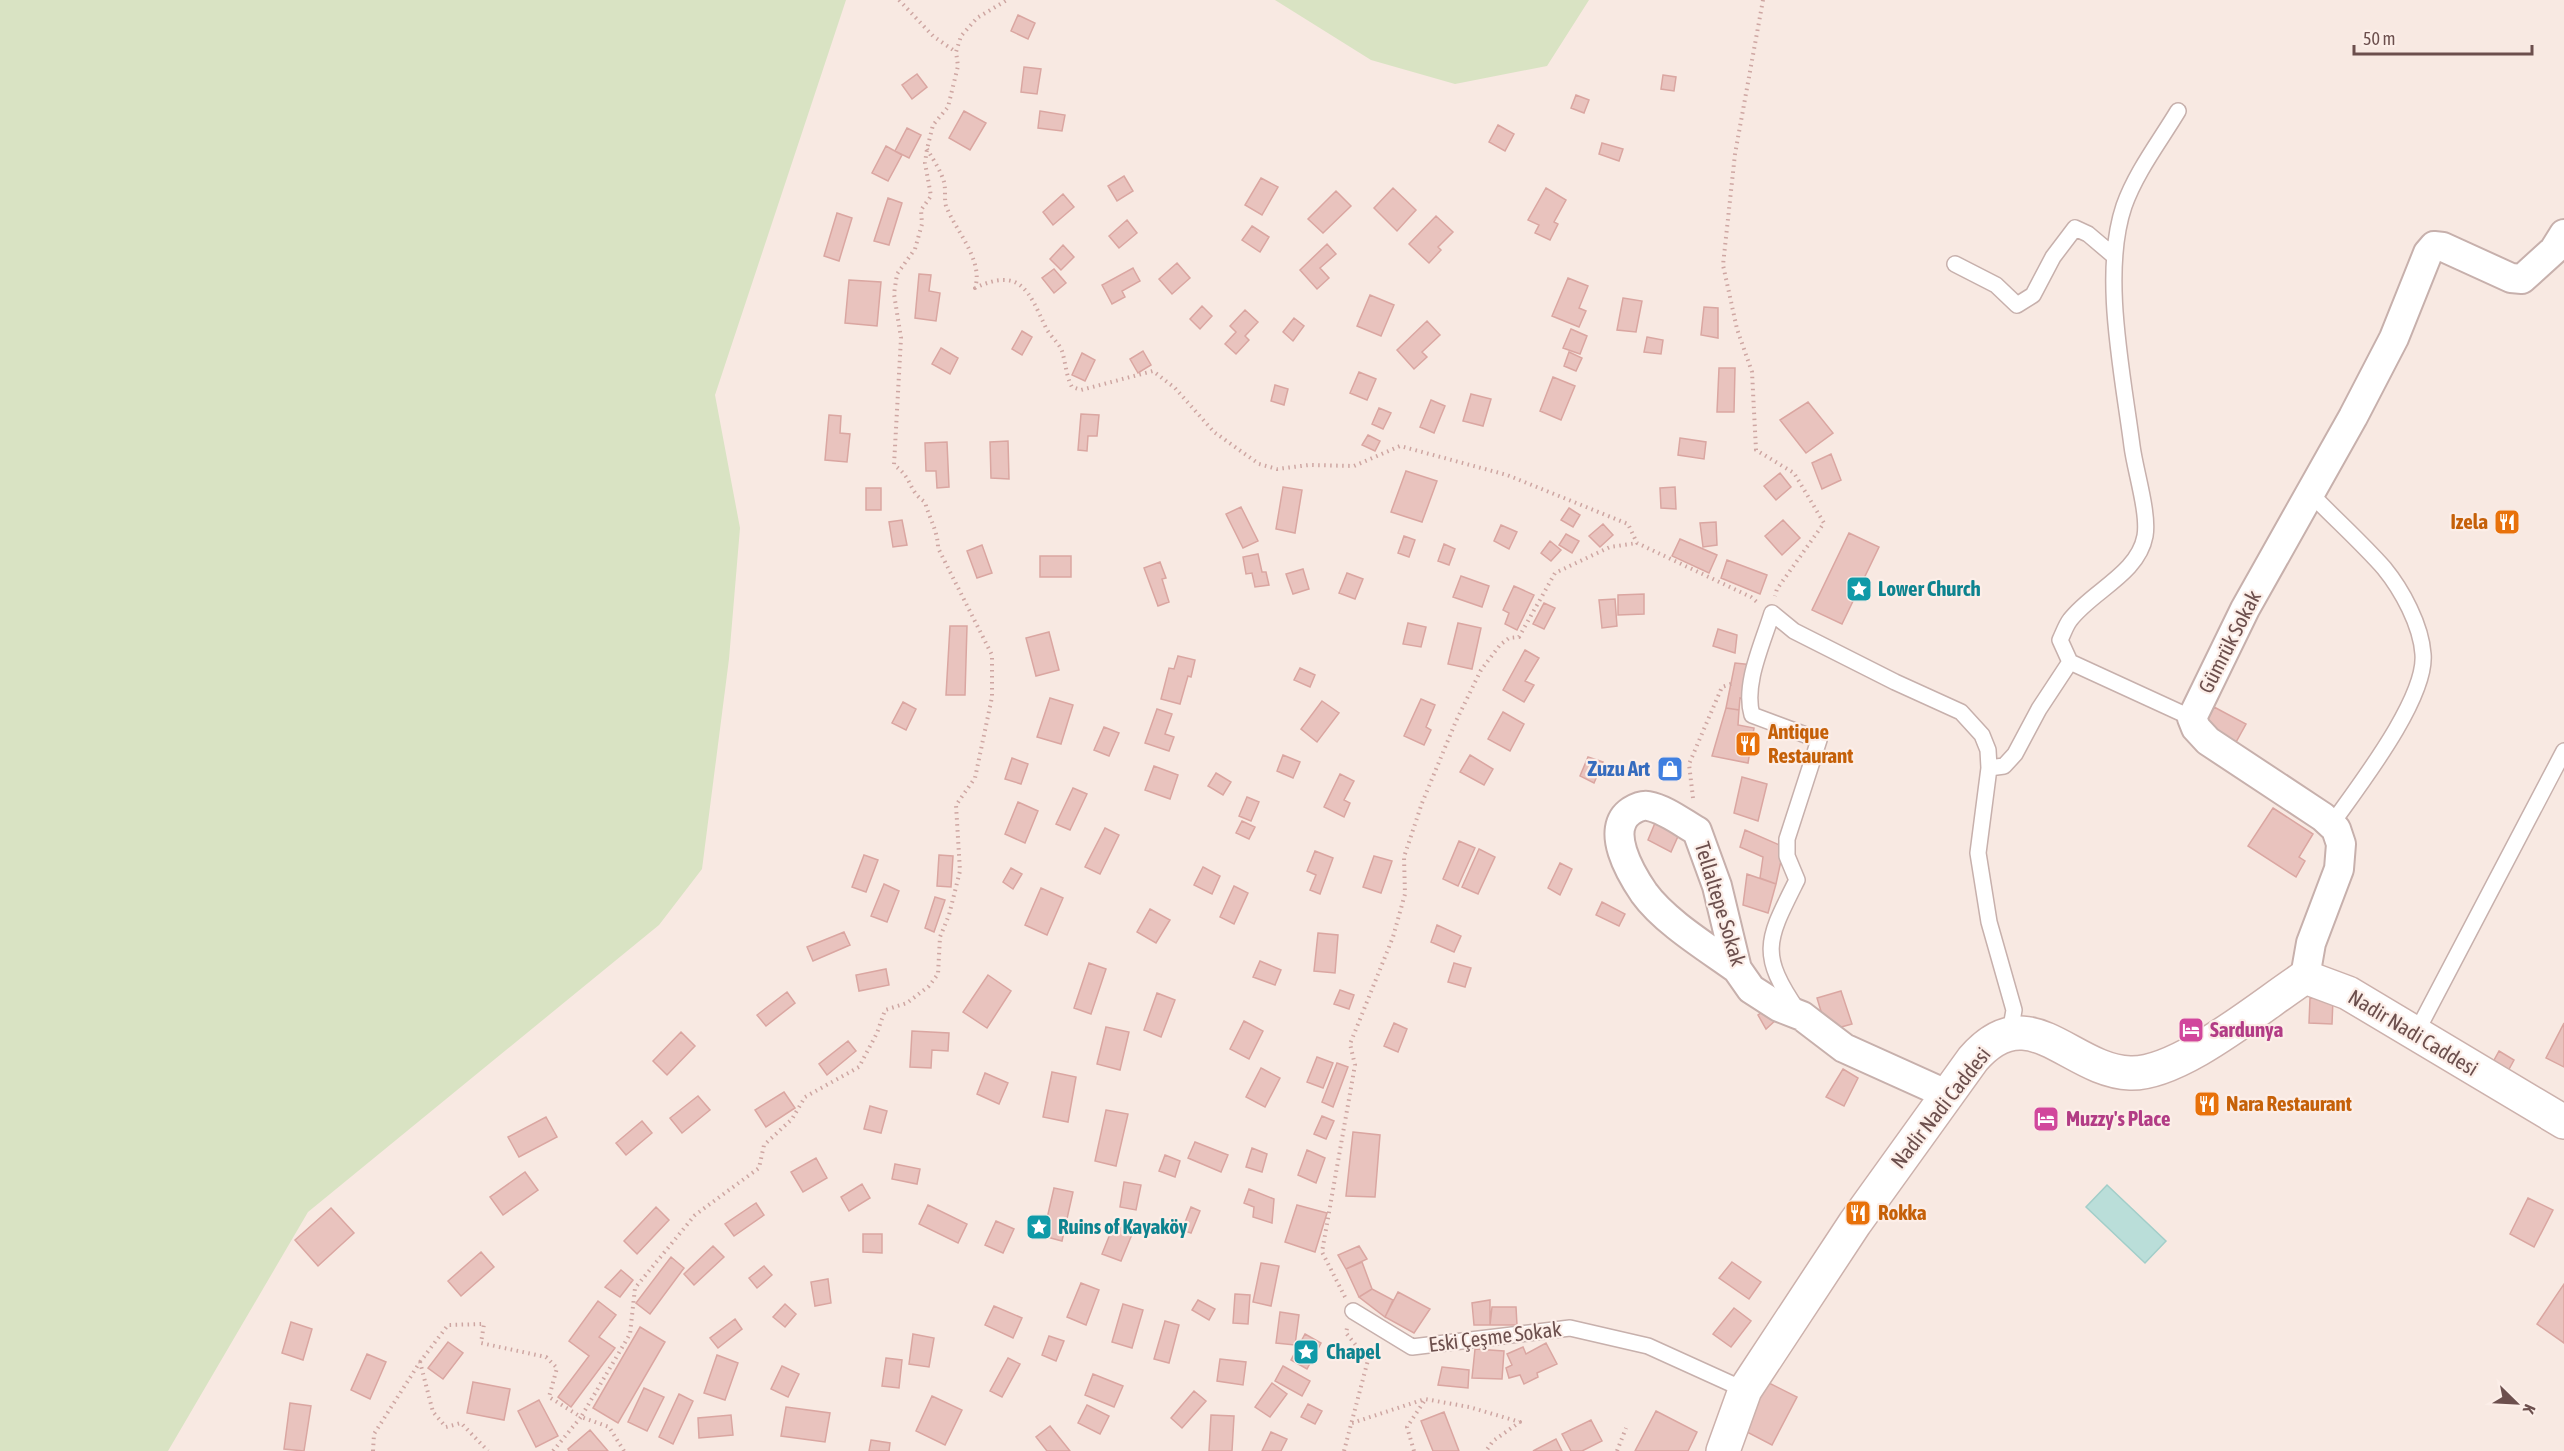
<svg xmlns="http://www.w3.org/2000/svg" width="2564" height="1451" font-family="'Asap Condensed',sans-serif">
<rect width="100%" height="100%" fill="#f8e9e2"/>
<path fill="#d9e3c3" d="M0 0H846L715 395 740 528 729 659 702 869 659 925 308 1212 168 1451H0Z
M1275 0H1589L1547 66 1455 84 1371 60Z"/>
<path fill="#baded9" stroke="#a2cec9" stroke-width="1.5" d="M2107 1185 2166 1241 2145 1263 2086 1207Z"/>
<path fill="#e9c3be" stroke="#daa6a1" stroke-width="1.5" d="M1018 15 1035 23 1028 39 1011 31Z
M1024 67 1041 69 1037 94 1021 92Z
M917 74 927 87 912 99 902 85Z
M1663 75 1676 77 1674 91 1661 89Z
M1576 95 1589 100 1584 113 1571 108Z
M964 111 986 123 970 150 949 138Z
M1040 111 1065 115 1062 131 1038 128Z
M1498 125 1514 134 1505 151 1489 142Z
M907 128 921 135 909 158 895 151Z
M1602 143 1623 149 1619 161 1599 154Z
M886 146 902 155 888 181 872 173Z
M1124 176 1133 191 1117 201 1108 186Z
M1261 178 1278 187 1262 215 1245 205Z
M1393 188 1416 210 1397 231 1374 208Z
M1546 188 1566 200 1554 222 1558 224 1550 240 1535 233 1539 225 1528 220Z
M1336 191 1351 206 1323 233 1308 219Z
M1063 194 1074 207 1053 225 1043 212Z
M888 198 902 203 889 245 874 241Z
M837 213 852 218 839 261 824 256Z
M1436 216 1453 232 1438 247 1441 250 1429 263 1409 244Z
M1127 220 1137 233 1119 248 1109 236Z
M1252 226 1269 237 1260 252 1242 240Z
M1327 244 1336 254 1320 268 1329 278 1317 289 1300 270Z
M1063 245 1074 257 1061 270 1050 259Z
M1177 263 1190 278 1172 294 1159 279Z
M1133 268 1140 281 1122 291 1125 297 1112 304 1102 285Z
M1054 269 1066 283 1054 293 1042 278Z
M919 274 931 275 929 291 940 293 936 321 915 318Z
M1568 278 1588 286 1579 308 1586 311 1579 327 1552 316Z
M849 280 881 282 877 326 845 323Z
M1370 295 1394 305 1381 336 1357 326Z
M1623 298 1642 301 1636 332 1617 330Z
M1202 306 1212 316 1200 329 1190 319Z
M1704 307 1718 308V338L1701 335Z
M1245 310 1258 322 1245 336 1249 340 1236 354 1225 344 1236 332 1230 326Z
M1294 318 1304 326 1293 341 1283 332Z
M1427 321 1440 335 1422 352 1427 357 1414 369 1397 350Z
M1571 329 1587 336 1580 354 1563 348Z
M1022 331 1032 337 1022 355 1012 349Z
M1647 337 1663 340 1661 354 1644 352Z
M941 348 958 358 950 374 932 364Z
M1143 351 1151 365 1138 373 1130 359Z
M1569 352 1582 358 1576 371 1564 366Z
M1082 353 1095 360 1085 381 1072 375Z
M1719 368H1735L1734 412H1717Z
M1359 372 1376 379 1367 400 1350 393Z
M1553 377 1575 386 1561 420 1540 411Z
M1275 385 1288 389 1284 405 1271 401Z
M1471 394 1491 399 1483 426 1463 421Z
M1431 400 1445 406 1434 433 1420 427Z
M1808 402 1833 433 1806 453 1780 420Z
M1379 408 1391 413 1383 429 1372 424Z
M1081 414 1099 415 1097 436H1088L1087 451 1078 450Z
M829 415 841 416 840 433 850 434 847 462 825 460Z
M1368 435 1380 441 1375 451 1362 445Z
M1680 438 1706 442 1704 459 1678 455Z
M1008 441 1009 479 991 478 990 442Z
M947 442 949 487 937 488 936 471H926L925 443Z
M1831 454 1841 480 1822 489 1812 463Z
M1406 471 1437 481 1422 522 1391 512Z
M1780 473 1791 487 1776 500 1764 486Z
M1283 487 1302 490 1295 533 1276 529Z
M1675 487 1676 509 1661 508 1660 488Z
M866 488H881V510H866Z
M1241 507 1258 541 1243 548 1226 514Z
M1569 508 1580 515 1573 527 1561 520Z
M902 520 907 545 893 547 889 522Z
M1783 520 1800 538 1782 555 1765 536Z
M1716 522 1717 545 1703 547 1700 523Z
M1603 524 1613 535 1600 547 1589 536Z
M1501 525 1517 532 1509 549 1494 541Z
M1849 533 1879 547 1842 624 1812 610Z
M1566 534 1579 541 1572 553 1559 545Z
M1404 536 1415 540 1409 557 1398 553Z
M1680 539 1717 555 1709 573 1672 556Z
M1550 541 1561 550 1551 561 1541 553Z
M1444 544 1455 549 1449 565 1438 561Z
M982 545 992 573 977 578 967 551Z
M1258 554 1262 572H1266L1269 585 1255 587 1252 573 1246 574 1243 557Z
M1040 556H1071V577H1040Z
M1727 560 1767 575 1760 594 1721 578Z
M1160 562 1166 578 1162 579 1169 602 1158 606 1144 568Z
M1303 569 1309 589 1293 594 1286 574Z
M1347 573 1363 579 1355 599 1339 593Z
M1461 576 1489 586 1482 607 1453 597Z
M1514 586 1534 595 1517 630 1505 624 1509 613 1503 610Z
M1644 594V614L1618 615V595Z
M1615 599 1617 626 1602 628 1599 600Z
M1544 603 1555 608 1544 629 1533 624Z
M1408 623 1426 627 1421 647 1403 644Z
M1458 623 1481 628 1472 669 1448 664Z
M950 626H967L965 695H946Z
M1718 629 1737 635 1735 653 1713 646Z
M1049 632 1059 670 1036 676 1026 638Z
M1525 650 1539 658 1525 681 1534 685 1524 702 1503 690Z
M1178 656 1195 660 1191 677 1188 676 1180 704 1161 699 1169 668 1174 669Z
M1735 663 1753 665 1747 700 1740 698 1739 710 1726 708Z
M1300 668 1315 675 1310 687 1294 680Z
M1050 698 1073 705 1061 744 1037 737Z
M1421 699 1435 705 1426 727 1431 730 1424 745 1404 736Z
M1322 701 1339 713 1317 742 1301 729Z
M903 702 916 709 906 730 892 723Z
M2214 707 2246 724 2235 744 2204 727Z
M1726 708 1739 710 1738 725 1754 728 1748 763 1712 756Z
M1157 709 1172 714 1165 734 1174 737 1169 751 1145 743Z
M1503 712 1524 724 1510 751 1488 739Z
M1104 727 1119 733 1109 756 1094 750Z
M1283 755 1300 762 1293 778 1277 771Z
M1470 755 1493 769 1484 785 1460 772Z
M1588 757 1603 762 1594 783 1580 776Z
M1012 758 1028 764 1021 784 1005 779Z
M1154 766 1178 775 1170 799 1145 790Z
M1216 773 1231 782 1223 795 1208 786Z
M1340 774 1354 781 1344 800 1350 803 1344 817 1324 807Z
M1742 777 1767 784 1758 821 1734 813Z
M1073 788 1087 794 1070 830 1056 824Z
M1247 797 1259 802 1251 821 1239 816Z
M1018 802 1038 811 1025 843 1005 834Z
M2273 808 2313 834 2299 857 2305 861 2296 877 2248 846Z
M1242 821 1255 827 1249 839 1236 833Z
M1655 823 1679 834 1671 852 1648 840Z
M1105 828 1119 835 1100 874 1085 867Z
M1745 830 1784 847 1776 884 1760 878 1763 857 1740 847Z
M1459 841 1475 848 1458 886 1443 879Z
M1479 849 1495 857 1478 894 1462 887Z
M1315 851 1333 858 1320 894 1310 890 1316 875 1307 871Z
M864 855 878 860 866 892 852 887Z
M939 855 953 856 951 887 937 886Z
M1374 856 1392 861 1381 893 1363 887Z
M1560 863 1572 869 1560 895 1548 888Z
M1203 867 1220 876 1212 894 1194 885Z
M1011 868 1022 874 1013 889 1003 882Z
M1747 874 1776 884 1768 913 1743 905Z
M884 884 899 891 887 922 871 916Z
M1234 886 1248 893 1234 924 1220 917Z
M1041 888 1063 898 1047 935 1025 925Z
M935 897 945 900 934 932 925 928Z
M1602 902 1625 914 1619 926 1596 915Z
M1150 909 1170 920 1156 943 1137 932Z
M1437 925 1461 936 1454 952 1431 942Z
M844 932 850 945 813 961 807 947Z
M1318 933 1338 935 1335 973 1314 971Z
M1260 961 1281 970 1275 985 1253 977Z
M1089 963 1106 969 1091 1014 1074 1008Z
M1454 963 1471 968 1465 987 1448 982Z
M886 969 889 985 859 991 856 975Z
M988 975 1011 991 987 1028 963 1012Z
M1340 990 1354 995 1349 1009 1334 1004Z
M1841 991 1852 1024 1827 1031 1817 998Z
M787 992 795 1003 766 1026 757 1015Z
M1157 993 1175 1000 1161 1037 1144 1030Z
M2310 998 2333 999 2332 1024 2309 1023Z
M1768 1008 1777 1019 1766 1029 1758 1015Z
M1244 1021 1263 1031 1249 1059 1230 1049Z
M1394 1023 1407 1029 1398 1052 1384 1046Z
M2564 1023V1067L2546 1058Z
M1106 1027 1129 1032 1120 1070 1097 1064Z
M912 1031 949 1033 948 1051 932 1050 931 1068 910 1067Z
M681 1032 695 1046 667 1075 653 1061Z
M848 1041 856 1051 827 1075 819 1064Z
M2499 1051 2514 1060 2508 1071 2493 1062Z
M1317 1057 1333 1063 1323 1088 1307 1082Z
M1337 1063 1348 1067 1333 1107 1322 1102Z
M1261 1068 1280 1078 1265 1107 1246 1097Z
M1843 1069 1858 1078 1844 1106 1826 1097Z
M1052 1072 1076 1077 1068 1122 1043 1117Z
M985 1073 1008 1083 999 1104 977 1094Z
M784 1092 795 1108 766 1127 755 1110Z
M698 1096 710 1110 682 1133 670 1118Z
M870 1106 887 1111 881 1133 864 1129Z
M1106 1110 1128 1114 1116 1166 1095 1161Z
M1322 1116 1334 1121 1326 1139 1314 1134Z
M546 1117 557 1137 519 1157 508 1137Z
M642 1121 652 1133 626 1155 616 1143Z
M1353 1132 1380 1135 1375 1197 1346 1196Z
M1195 1142 1228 1155 1221 1172 1188 1158Z
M1252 1148 1267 1154 1262 1172 1246 1167Z
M1307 1150 1325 1158 1316 1183 1298 1175Z
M1165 1155 1180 1161 1175 1177 1159 1171Z
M816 1158 827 1178 803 1192 791 1172Z
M895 1164 920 1169 917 1184 892 1179Z
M525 1172 538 1190 503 1215 490 1197Z
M1124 1182 1141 1185 1136 1210 1120 1207Z
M862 1184 870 1198 849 1211 841 1197Z
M1054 1188 1073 1192 1062 1241 1043 1236Z
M1249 1189 1274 1199 1272 1223 1253 1217 1254 1207 1244 1203Z
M2528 1198 2553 1210 2534 1247 2510 1234Z
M756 1203 764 1215 734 1236 725 1224Z
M928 1205 967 1224 958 1243 919 1224Z
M1297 1205 1327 1213 1315 1252 1285 1242Z
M656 1207 669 1220 637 1254 624 1241Z
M1191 1207 1200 1211 1191 1233 1182 1230Z
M331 1208 354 1233 318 1266 295 1240Z
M1116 1219 1135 1227 1121 1261 1102 1254Z
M996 1221 1014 1229 1003 1253 985 1245Z
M863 1234H882V1253L863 1252Z
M713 1246 724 1257 694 1285 684 1274Z
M1359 1246 1367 1259 1346 1269 1338 1255Z
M481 1252 494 1267 461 1296 448 1281Z
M671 1257 684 1268 650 1314 636 1303Z
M1362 1262 1372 1289 1359 1297 1346 1269Z
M1732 1262 1761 1282 1749 1299 1719 1278Z
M1261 1263 1279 1266 1271 1306 1253 1302Z
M764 1266 772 1275 757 1288 749 1278Z
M621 1270 633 1280 620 1297 605 1287Z
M828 1279 831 1303 815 1306 811 1282Z
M1081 1283 1099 1290 1086 1325 1067 1317Z
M2564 1284V1343L2537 1324Z
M1372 1289 1393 1300 1385 1317 1359 1297Z
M1398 1292 1430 1309 1414 1333 1385 1317Z
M1235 1294 1250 1295 1248 1324 1233 1323Z
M1198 1300 1215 1309 1209 1320 1192 1310Z
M1490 1300V1325H1474L1472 1303Z
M598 1301 616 1315 599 1337 615 1348 571 1407 558 1397 589 1356 569 1341Z
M785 1304 796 1314 785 1327 773 1317Z
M1123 1304 1143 1310 1132 1348 1112 1342Z
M994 1306 1022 1318 1013 1338 985 1325Z
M1492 1307H1516L1517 1325H1490Z
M1734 1308 1751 1321 1731 1347 1713 1334Z
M1280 1312 1299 1315 1295 1345 1276 1343Z
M735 1319 742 1329 718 1348 710 1338Z
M1165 1321 1179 1325 1169 1363 1154 1359Z
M291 1322 312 1329 303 1360 282 1353Z
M640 1327 665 1342 618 1423 593 1408Z
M913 1334 934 1338 929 1367 909 1364Z
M1305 1334 1321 1343 1307 1369 1291 1360Z
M1049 1336 1064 1341 1056 1361 1042 1355Z
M448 1342 463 1353 443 1379 428 1368Z
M1546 1343 1557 1364 1537 1373 1538 1377 1524 1384 1520 1375 1509 1378 1506 1368 1512 1365 1507 1354 1523 1347 1526 1354Z
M1475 1349 1504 1351 1502 1379 1472 1378Z
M367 1354 386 1362 370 1399 351 1390Z
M717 1355 738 1363 725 1400 704 1393Z
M886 1358 902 1360 899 1388 882 1386Z
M1008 1358 1020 1364 1002 1397 990 1391Z
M1220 1359 1246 1362 1243 1385 1217 1381Z
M782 1366 799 1374 788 1397 771 1389Z
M1283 1366 1310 1381 1302 1396 1275 1381Z
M1442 1367 1469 1370 1468 1388 1438 1385Z
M1093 1374 1123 1386 1114 1407 1085 1395Z
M473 1382 510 1389 504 1420 467 1413Z
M1767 1382 1797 1397 1772 1445 1743 1430Z
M1272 1383 1287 1394 1270 1417 1255 1407Z
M644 1388 664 1397 647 1431 628 1422Z
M1194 1391 1206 1401 1182 1428 1171 1418Z
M679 1394 693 1401 673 1444 659 1437Z
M932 1396 962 1410 945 1445 916 1431Z
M539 1400 558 1436 536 1447 518 1411Z
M290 1403 311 1406 304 1451 284 1449Z
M1308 1404 1322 1411 1315 1424 1301 1417Z
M1087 1405 1109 1416 1100 1434 1078 1423Z
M786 1407 830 1413 825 1442 781 1436Z
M1656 1411 1697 1432 1688 1451H1635Z
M1444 1412 1459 1451H1433L1421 1421Z
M731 1415 733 1435 699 1438 698 1418Z
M1211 1415 1234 1416 1232 1451H1209Z
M1591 1420 1602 1441 1582 1451H1571L1562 1434Z
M1050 1426 1070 1451H1047L1036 1437Z
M590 1430 608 1451H569L568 1449Z
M1271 1432 1287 1439 1281 1451H1262Z
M1556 1439 1562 1451H1533Z
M871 1440 890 1443 889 1451H869Z"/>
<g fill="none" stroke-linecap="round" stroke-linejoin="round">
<g stroke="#c7b0ac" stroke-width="18">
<path id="lane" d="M2178 111C2160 141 2136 172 2124 206 2101 274 2123 375 2132 446 2135 470 2149 513 2145 536 2138 574 2092 591 2070 620 2066 625 2063 634 2060 640L2070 662 2192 718
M1955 264 1996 285 2017 305 2033 295 2053 257 2075 228 2088 234 2114 256
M2310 493C2334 518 2361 542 2384 568 2402 590 2421 625 2423 654 2427 699 2357 788 2331 825
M1989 768 2004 766 2015 754 2039 709 2070 662
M1798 1011C1758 953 1767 940 1797 880L1787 856V839L1819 740 1752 715C1743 684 1763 643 1772 613L1794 631 1895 682 1961 712 1982 735 1988 750 1989 768 1978 853 1989 922 2014 1010 2010 1033
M2415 1035 2564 751
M1353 1311 1412 1347 1570 1328 1648 1346 1745 1390"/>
</g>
<g stroke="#c7b0ac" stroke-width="32">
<path id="street" d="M1737 969C1708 948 1665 922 1644 893 1631 874 1604 829 1631 811 1636 808 1642 805 1648 806 1665 809 1683 823 1697 831L1717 886 1737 969 1751 989 1779 1007 1802 1016 1844 1048 1946 1094
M2305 977 2311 943 2339 869 2341 844 2336 829 2323 817 2208 741 2196 728 2192 718 2245 609 2353 417 2394 338 2428 253 2434 246 2443 247 2511 278 2522 279 2554 250 2564 234"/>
</g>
<g stroke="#ccb1ac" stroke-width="36">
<path id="secondary" d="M1723 1451 1745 1390 1855 1223 1973 1059C2029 994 2070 1071 2130 1073 2180 1075 2263 1004 2305 977L2348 993 2564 1122"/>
</g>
<path stroke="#cea6a2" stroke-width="4" stroke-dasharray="1.5 4.5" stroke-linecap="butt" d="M899 0 933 36 956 52
M1763 0 1735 154 1723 265 1737 329 1752 372 1756 450 1794 473 1824 523 1777 589 1775 596
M927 149C933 159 941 171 944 182 946 190 944 198 946 206 955 230 984 260 975 288 1021 266 1029 292 1046 328 1050 336 1059 343 1062 351 1066 364 1066 376 1072 387L1081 390 1153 371 1175 388 1214 432 1259 464 1277 469 1309 465 1354 466 1400 446 1507 475 1628 524 1637 543 1751 597 1758 603
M1693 798 1689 764 1722 687 1731 684
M1345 1297 1322 1252 1355 1065 1350 1044 1393 937 1405 894 1404 857 1422 803 1456 721 1481 670 1500 645 1509 638 1519 637 1555 573 1610 547 1637 543
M420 1362 448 1325 484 1324 481 1343 546 1357 557 1368 549 1397 581 1417 553 1451
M1352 1423 1425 1399 1469 1407 1520 1422 1493 1441 1486 1451
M373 1451 374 1434 420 1362 433 1412 446 1427 461 1423 488 1451
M624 1451 609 1427 581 1417 630 1334 635 1288 695 1215 759 1168 764 1145 792 1119 805 1097 859 1067 877 1033 885 1010 907 1003 929 986 938 974 940 937 949 915 960 871 956 805 975 778 992 697V655L938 548C938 531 929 518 925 502 907 490 914 479 894 465L901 338 894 294 897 274 915 249 922 224 921 210 931 196 925 163 927 149 933 125 948 107 958 66 956 52 961 36 977 18 1007 0
M1344 1451 1368 1360 1346 1333 1347 1328
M1414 1451 1407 1427 1425 1400
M1617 1451 1626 1428"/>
<use href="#lane" stroke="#fff" stroke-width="15"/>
<use href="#street" stroke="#fff" stroke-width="28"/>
<use href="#secondary" stroke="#fff" stroke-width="33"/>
</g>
<defs>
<g id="restaurant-square" transform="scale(1.35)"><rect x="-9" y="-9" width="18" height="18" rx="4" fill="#e8710a" stroke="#fceee8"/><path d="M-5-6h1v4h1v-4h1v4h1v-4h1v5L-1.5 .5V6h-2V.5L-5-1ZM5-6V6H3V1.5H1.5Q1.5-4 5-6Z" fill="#fff"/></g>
<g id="sight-square" transform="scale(1.35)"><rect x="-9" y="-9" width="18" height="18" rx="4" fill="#0f9aa8" stroke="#fceee8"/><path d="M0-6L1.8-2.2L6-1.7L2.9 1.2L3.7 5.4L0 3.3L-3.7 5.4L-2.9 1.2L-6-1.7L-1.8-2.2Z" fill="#fff"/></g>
<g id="shop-square" transform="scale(1.35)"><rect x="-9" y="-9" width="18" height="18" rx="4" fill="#3f7fe0" stroke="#fceee8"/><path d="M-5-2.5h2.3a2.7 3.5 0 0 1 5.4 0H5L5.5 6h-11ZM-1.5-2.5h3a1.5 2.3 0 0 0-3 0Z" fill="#fff"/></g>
<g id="hotel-square" transform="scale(1.35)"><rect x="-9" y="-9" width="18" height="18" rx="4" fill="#d1479c" stroke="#fceee8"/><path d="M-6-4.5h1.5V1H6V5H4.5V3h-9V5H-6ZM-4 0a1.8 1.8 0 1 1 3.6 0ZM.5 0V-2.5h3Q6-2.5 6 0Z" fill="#fff"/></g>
</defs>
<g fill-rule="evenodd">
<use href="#restaurant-square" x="2507" y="522"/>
<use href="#sight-square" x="1859" y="589"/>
<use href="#restaurant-square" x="1748" y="744"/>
<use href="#shop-square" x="1670" y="769"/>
<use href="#hotel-square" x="2191" y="1030"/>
<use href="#restaurant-square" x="2207" y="1104"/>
<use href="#hotel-square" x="2046" y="1119"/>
<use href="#restaurant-square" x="1858" y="1213"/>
<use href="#sight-square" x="1039" y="1227"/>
<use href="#sight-square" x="1306" y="1352"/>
</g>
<g text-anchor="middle" stroke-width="4.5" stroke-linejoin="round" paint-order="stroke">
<g font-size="21" font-weight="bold" fill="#c56008" stroke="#fceee8" text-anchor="start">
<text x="2488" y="529" text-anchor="end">Izela</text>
<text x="1768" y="739">Antique<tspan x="1768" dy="24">Restaurant</tspan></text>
<text x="2226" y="1111">Nara Restaurant</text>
<text x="1878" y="1220">Rokka</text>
</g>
<g font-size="21" font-weight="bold" fill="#0d838f" stroke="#fceee8" text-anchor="start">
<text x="1878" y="596">Lower Church</text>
<text x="1058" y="1234">Ruins of Kayaköy</text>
<text x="1326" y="1359">Chapel</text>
</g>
<g font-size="21" fill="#6c4f4d" stroke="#fceee8">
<text transform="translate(2230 642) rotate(-63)" y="7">Gümrük Sokak</text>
<text transform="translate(1720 904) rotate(73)" y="7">Tellaltepe Sokak</text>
<text transform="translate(2413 1033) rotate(31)" y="7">Nadir Nadi Caddesi</text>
<text transform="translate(1941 1108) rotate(-52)" y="7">Nadir Nadi Caddesi</text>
<text transform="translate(1495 1337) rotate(-7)" y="7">Eski Çeşme Sokak</text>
</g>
<g font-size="21" font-weight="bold" fill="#366cbe" stroke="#fceee8" text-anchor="end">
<text x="1650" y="776">Zuzu Art</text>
</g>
<g font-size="21" font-weight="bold" fill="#b23c85" stroke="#fceee8" text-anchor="start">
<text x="2210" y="1037">Sardunya</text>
<text x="2066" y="1126">Muzzy's Place</text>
</g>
</g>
<g transform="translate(2516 1403) rotate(114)" stroke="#fceee8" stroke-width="4.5" paint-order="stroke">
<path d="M0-4.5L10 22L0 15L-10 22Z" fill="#6c4f4d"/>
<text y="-9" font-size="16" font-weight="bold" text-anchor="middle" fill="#6c4f4d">K</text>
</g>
<path d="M2354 45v9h178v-9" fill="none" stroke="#6c4f4d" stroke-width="3"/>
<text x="2363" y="45" font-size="18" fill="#6c4f4d" stroke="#fceee8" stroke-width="4.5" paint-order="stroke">50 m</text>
</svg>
